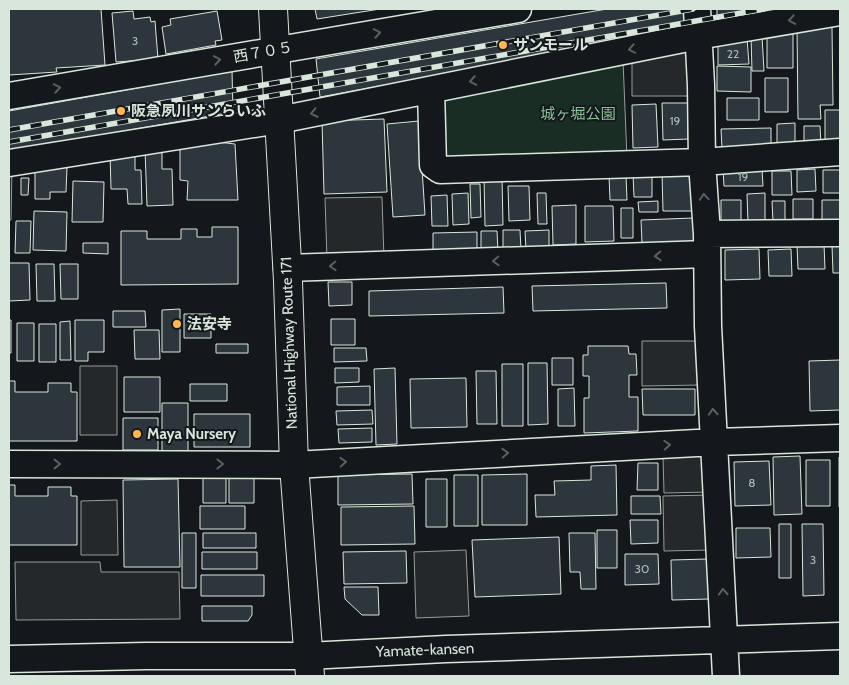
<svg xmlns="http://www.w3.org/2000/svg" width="849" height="685" font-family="Cabin,'Noto Sans JP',sans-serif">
<rect width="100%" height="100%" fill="#14181c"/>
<path fill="#1a2d24" stroke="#939e99" d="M623 60 627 159 461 164 442 155 440 104 452 89Z"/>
<path fill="#24282b" stroke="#939e99" d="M686 52 691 58 692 96H632V63Z
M9 170H12L11 220H9Z
M382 197 384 259 327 260 325 198Z
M642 341H700V385L642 386Z
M80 366H117V435H80Z
M663 456H709L710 492 664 493Z
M711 495 712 550 664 551 663 496Z
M117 500 118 555H81V501Z
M466 550 469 616 416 618 414 552Z
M15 562H100L101 572H179L180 619 16 620Z"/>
<path fill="#2c363c" stroke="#d8e6dc" d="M9 9H101L105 65 56 68 57 72 9 75Z
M315 9H380L317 19Z
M607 9H683L685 30 320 97 316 59Z
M717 9H810L717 25Z
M133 11 134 19 150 17 151 22 155 21 158 59 116 62 112 13Z
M217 11 222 40 215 41 216 45 166 54 162 27 171 25 170 19Z
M832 27 833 105H820L821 119H798L797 28Z
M767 32H793V68H767Z
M751 36H762L764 71H752Z
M747 38 749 64 718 65V44Z
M717 66 751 67V92L717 91Z
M232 71 233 112 9 151V111Z
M765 78H788V112H765Z
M727 98H759V120H727Z
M662 103H688V139L663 140Z
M656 104 658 147 633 148 632 105Z
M825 110H840V143H825Z
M384 119 387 192 324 194 322 121Z
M419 121 425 215 393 217 387 124Z
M795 123V147H777V124Z
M804 126H820L821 146H804Z
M771 128V148L722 149 721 129Z
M209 141 235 144 238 200H187L188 181 180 180V148Z
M162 148V169H172L173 205 147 206 145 149Z
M110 153H135V170H141L142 204H128L127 189H111Z
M35 166 67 167 66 192H50V199H35Z
M723 169H762L763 186H724Z
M815 169 816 191 797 192V170Z
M823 170H840V193H823Z
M772 171H791L792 195H772Z
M691 172 692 211H663L662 173Z
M633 174H652V197H634Z
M609 176H626L627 200H610Z
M21 178H29L28 195H21Z
M484 178H502L503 225 485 226Z
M73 181 104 182 103 222H72Z
M470 184H480L481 217 471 218Z
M508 186H529L530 220 509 221Z
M468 193 469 224 453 225 452 194Z
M537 193H546L547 224H538Z
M765 193V223H748L747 194Z
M447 195 448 226H432L431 196Z
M793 199H813V219H793Z
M721 200H741V224L721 225Z
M822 200H840V221L822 222Z
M658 201V212H639L638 202Z
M772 201H785V222H773Z
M576 205V244L553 245 552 206Z
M585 206H613L614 241 585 242Z
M621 208H633V238H621Z
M34 211 67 212 66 251 33 250Z
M693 218 694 242 642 243 641 220Z
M16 221H31L30 253H15Z
M212 227H238V284L121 285V231H147V239H181V229H197V237H212Z
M503 230H520L521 250 503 251Z
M549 230V250H526L525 231Z
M481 231H497L498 252H481Z
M477 232V253H433V233Z
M83 243H108V254L83 253Z
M824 244 825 269H798L797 245Z
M832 245H840V273H833Z
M759 249 760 279 725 280V250Z
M791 249 792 276H769L768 250Z
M9 263H29L30 300 9 301Z
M36 264H54L55 301H37Z
M60 264H78V299H61Z
M328 282H352V305L329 306Z
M666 283 667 308 533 311 532 286Z
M503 287 504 313 369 316V291Z
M180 309V352H162V310Z
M113 311H145L146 327H113Z
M184 314H211V338H184Z
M331 319H355V345H331Z
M9 320H11V353H9Z
M75 320H104V352H88V361H75Z
M70 321 71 360H60V322Z
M17 323H34V361H17Z
M39 324H56V362H39Z
M134 330H159L160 359H135Z
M216 344H248V353H216Z
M588 346H628L629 354H636L637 375H629V397H638V431L584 433V398H589V376H583V355H588Z
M334 348H366L367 361 334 362Z
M552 358H573V385H552Z
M840 360V410L810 411 809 361Z
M528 363H547L548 424 528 425Z
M502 364H523V426H502Z
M335 368H359V382L335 383Z
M395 368 397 444 376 445 374 369Z
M476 371H496L497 424H477Z
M124 377H160V412H124Z
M466 378 467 427 411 428 410 379Z
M9 381H15V392H48V383H71V392H77V441H9Z
M190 384H227V401H190Z
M370 386V405H337V387Z
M574 388 575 426H558V389Z
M642 389H695V415H643Z
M162 403H188V452H162Z
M372 410 373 424 337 425 336 411Z
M194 414H250V447H194Z
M123 418H158V450H123Z
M372 428V442L339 443 338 429Z
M800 456 802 514 774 515 773 457Z
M839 457H840V507H839Z
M806 460H830V506H806Z
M769 461 771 505 735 506 734 462Z
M638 463H658V490H637Z
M616 465 617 515 536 517 535 495H555L554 481 591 480V466Z
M412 474 413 504 338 505V475Z
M527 474V525H482V475Z
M454 475H478V526H454Z
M229 476H254V503H229Z
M203 477H226V503H203Z
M178 479 180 567H124L123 480Z
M426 479H447V527H426Z
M9 485H15V496H48V487H71V496H77V545H9Z
M631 496H660L661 514H631Z
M200 506H245V529H200Z
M414 506 415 544 341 545V507Z
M630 520H658V543L631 544Z
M779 524H791V578H779Z
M802 524H823L824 595 803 596Z
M736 528H770L771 557 736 558Z
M597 530H617V568H597Z
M182 533H196V588H182Z
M203 533H256V548H203Z
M569 533H595L596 589H581L580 572H570Z
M559 537 561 594 475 597 472 540Z
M406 551 407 583 344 584 343 552Z
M202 552H257V569H202Z
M625 554H658L659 584 625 585Z
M708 559 709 599 672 600 671 560Z
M201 575H264V596H201Z
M344 587H378L379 615H362L345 599Z
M202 606H252V615L248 621H202Z"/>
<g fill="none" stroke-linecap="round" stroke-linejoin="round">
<g stroke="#d8e6dc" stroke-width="29">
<path id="minor" d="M697 9 701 85 702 162 707 234 708 326 726 676
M431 90 433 165 440 170 702 162 840 152
M9 96 518 9
M9 163 279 120 698 36 840 12
M707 234 840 233
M287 268 707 254
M9 464 294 465 715 442 840 438
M9 659 146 656H307L446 649 840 636"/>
</g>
<g stroke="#d8e6dc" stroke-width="30">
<path id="highway" d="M273 9 288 281 294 465 310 676"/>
</g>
<use href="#minor" stroke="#14181c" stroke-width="26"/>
<use href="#highway" stroke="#14181c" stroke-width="28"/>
<g stroke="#d8e6dc" stroke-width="5.5">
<path id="rail" d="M9 130 693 9
M9 142 764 9"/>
</g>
<use href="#rail" stroke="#14181c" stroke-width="4" stroke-dasharray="11" stroke-linecap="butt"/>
</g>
<defs><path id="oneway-chevron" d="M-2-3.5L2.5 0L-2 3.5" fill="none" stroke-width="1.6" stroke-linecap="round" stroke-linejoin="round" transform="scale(1.25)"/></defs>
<g stroke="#59605f">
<use href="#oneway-chevron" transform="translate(792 20) rotate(170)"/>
<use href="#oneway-chevron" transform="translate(377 33) rotate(-10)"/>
<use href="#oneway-chevron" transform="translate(632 49) rotate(169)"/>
<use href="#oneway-chevron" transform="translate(217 60) rotate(-10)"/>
<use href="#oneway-chevron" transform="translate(473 81) rotate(169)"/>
<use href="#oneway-chevron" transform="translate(57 88) rotate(-10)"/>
<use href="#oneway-chevron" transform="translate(314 113) rotate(168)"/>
<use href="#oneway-chevron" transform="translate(704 197) rotate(-94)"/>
<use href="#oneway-chevron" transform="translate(658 256) rotate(178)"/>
<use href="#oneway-chevron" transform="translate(496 261) rotate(178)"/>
<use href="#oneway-chevron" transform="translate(333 266) rotate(178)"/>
<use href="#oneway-chevron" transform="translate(713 412) rotate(-93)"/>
<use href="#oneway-chevron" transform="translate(667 445) rotate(-3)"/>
<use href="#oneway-chevron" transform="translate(505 453) rotate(-3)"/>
<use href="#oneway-chevron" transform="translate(343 462) rotate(-3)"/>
<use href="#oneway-chevron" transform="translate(57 464)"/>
<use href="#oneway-chevron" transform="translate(220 464)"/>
<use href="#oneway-chevron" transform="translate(723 592) rotate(-93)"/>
</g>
<g fill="#ffb74d" stroke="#14181c" stroke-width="2">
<circle cx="503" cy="45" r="5"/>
<circle cx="121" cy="111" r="5"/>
<circle cx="177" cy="324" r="5"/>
<circle cx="137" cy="434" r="5"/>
</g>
<g text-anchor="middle" stroke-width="4" stroke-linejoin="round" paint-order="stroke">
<g font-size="12" fill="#adbab4">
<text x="135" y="45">3</text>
<text x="733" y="58">22</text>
<text x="675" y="125">19</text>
<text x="743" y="181">19</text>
<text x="752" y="487">8</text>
<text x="813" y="564">3</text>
<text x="642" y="573">30</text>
</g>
<g font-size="15" font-weight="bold" fill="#d8e6dc" stroke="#14181c" text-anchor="start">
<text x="513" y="50">サンモール</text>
<text x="131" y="116">阪急夙川サンらいふ</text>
<text x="187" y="329">法安寺</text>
<text x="147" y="439">Maya Nursery</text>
</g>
<g font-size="15" fill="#d8e6dc" stroke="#14181c">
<text transform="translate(263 52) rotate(-10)" y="5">西７０５</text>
<text transform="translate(289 343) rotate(-92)" y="5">National Highway Route 171</text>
<text transform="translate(425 650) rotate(-2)" y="5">Yamate-kansen</text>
</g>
<g font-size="15" fill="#8ac095" stroke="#14181c">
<text x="578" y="119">城ヶ堀公園</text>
</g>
</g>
<rect width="849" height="685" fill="none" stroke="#d8e6dc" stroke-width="20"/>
</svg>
